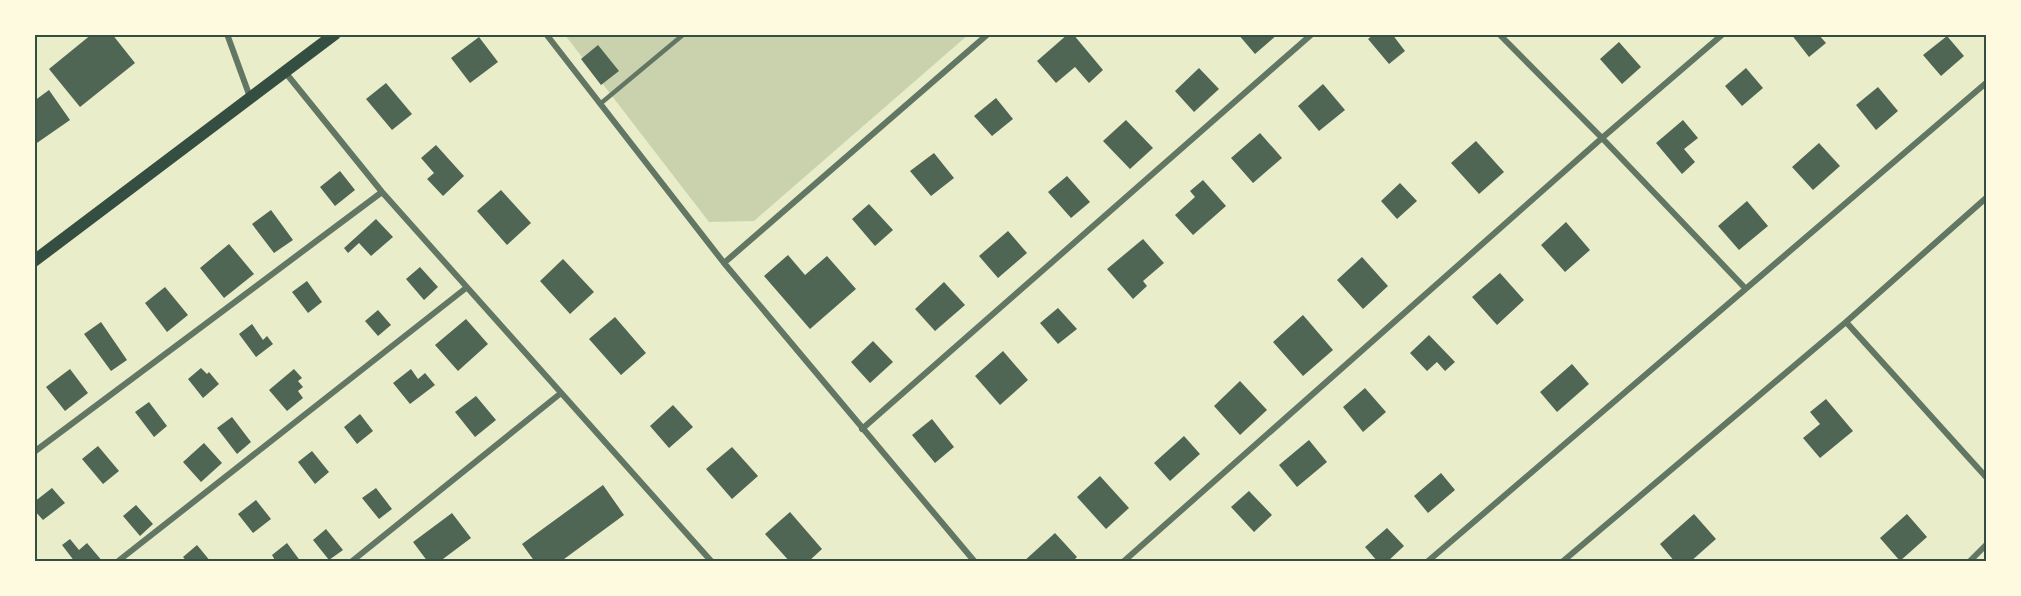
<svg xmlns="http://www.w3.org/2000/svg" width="2021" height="596" font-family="Bitter,serif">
<rect width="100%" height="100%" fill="#e9edc9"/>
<path fill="#cad2ad" d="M565 35H968L754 221 709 222Z"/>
<path fill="#4f6655" d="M92 34H112L135 63 80 107 49 69Z
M1068 34H1073L1103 70 1089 83 1075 67 1056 83 1037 61Z
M1238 34H1278L1255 54Z
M1374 34H1392L1405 51 1389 64 1368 39Z
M1791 34H1818L1826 43 1809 57Z
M1947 36 1964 56 1941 76 1923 55Z
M479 37 498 62 470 83 451 58Z
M1619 42 1641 67 1622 84 1600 59Z
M598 45 619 71 601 85 581 59Z
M1199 68 1219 89 1194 112 1175 91Z
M1746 68 1763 88 1742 106 1725 86Z
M386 83 412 114 392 130 366 99Z
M1323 84 1345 110 1319 131 1298 106Z
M1878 87 1898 111 1876 130 1856 105Z
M49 90 70 120 34 145V101Z
M996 98 1013 119 992 136 974 116Z
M1126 120 1153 148 1130 169 1103 141Z
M1683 120 1698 138 1684 149 1695 162 1682 174 1656 143Z
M1260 133 1282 158 1253 183 1231 158Z
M1476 141 1504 172 1479 194 1451 163Z
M1819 143 1840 166 1813 190 1792 167Z
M436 145 464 176 443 196 427 179 434 173 421 158Z
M934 153 954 178 931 196 910 171Z
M340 171 355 190 335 206 320 187Z
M1067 176 1090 202 1071 218 1048 192Z
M1203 180 1226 206 1193 235 1175 215 1195 197 1190 191Z
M1400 183 1417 201 1397 219 1381 201Z
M501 190 531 223 507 245 477 211Z
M1747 201 1768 226 1739 250 1718 226Z
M869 204 893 230 875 246 852 219Z
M271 210 293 240 274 253 252 224Z
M376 219 393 237 371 256 359 243 348 253 344 248Z
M1566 222 1590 250 1565 272 1541 245Z
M1008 231 1027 253 998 278 979 256Z
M1143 239 1164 263 1143 281 1147 286 1133 299 1107 269Z
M229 244 254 274 224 298 200 268Z
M788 255 805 275 827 256 856 289 810 329 764 276Z
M1362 257 1388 286 1363 309 1337 280Z
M563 259 594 292 570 314 540 281Z
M420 267 438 287 424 300 406 279Z
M1500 273 1524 300 1497 325 1472 297Z
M307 281 322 302 308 313 292 292Z
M944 282 965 305 935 331 915 309Z
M165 287 188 315 167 332 145 303Z
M1058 308 1077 329 1058 344 1040 323Z
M378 310 391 325 378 336 365 321Z
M1303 315 1333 350 1303 376 1273 342Z
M615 317 646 353 621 375 589 339Z
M466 319 488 344 458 371 435 345Z
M101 322 127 360 111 371 84 334Z
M252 324 263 340 267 336 273 344 256 357 239 334Z
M1429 335 1455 362 1445 371 1437 362 1427 371 1410 353Z
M873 341 893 362 870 383 851 362Z
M1003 351 1028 380 1000 405 975 376Z
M1572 364 1589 384 1557 412 1540 392Z
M201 368 207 374 209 372 219 384 203 398 188 379Z
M70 369 88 393 65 411 46 387Z
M294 369 302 378 298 381 303 387 298 391 303 398 287 411 269 390Z
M411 369 418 379 425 373 435 385 410 404 393 383Z
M1240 381 1267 410 1240 435 1214 406Z
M1365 388 1386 412 1363 432 1343 407Z
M476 396 496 420 475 437 455 412Z
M1826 399 1853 431 1820 458 1803 438 1820 424 1810 412Z
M149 402 167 426 154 437 135 412Z
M673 405 693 427 669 448 650 426Z
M360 414 373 431 357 444 344 427Z
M232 417 251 442 237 454 217 428Z
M932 419 954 447 935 463 912 435Z
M1184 436 1200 454 1170 481 1154 463Z
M1309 440 1327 462 1297 487 1279 465Z
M204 443 222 463 201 482 183 462Z
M98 446 119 471 103 484 82 459Z
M732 447 758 476 732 499 706 469Z
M312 451 329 472 315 484 298 462Z
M1441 473 1455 490 1428 513 1414 496Z
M1100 476 1129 508 1106 529 1077 497Z
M603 485 624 515 560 562H535L522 544Z
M52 488 65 503 43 520 34 510V502Z
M376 488 392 509 379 519 362 498Z
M1249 491 1272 515 1254 532 1231 507Z
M256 500 271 519 253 533 238 514Z
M136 505 153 524 140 536 123 516Z
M790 512 822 549 808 562H790L765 534Z
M452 513 471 538 439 562H428L413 542Z
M1694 514 1716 539 1690 562H1675L1660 544Z
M1907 514 1927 537 1900 561 1880 538Z
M1387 528 1404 546 1387 562H1378L1365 547Z
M326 529 343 550 329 560 313 540Z
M1055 533 1077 557 1072 562H1023Z
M70 539 79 550 87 543 103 562H75L62 545Z
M287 543 301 562H276L272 555Z
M197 545 211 562H187L183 557Z"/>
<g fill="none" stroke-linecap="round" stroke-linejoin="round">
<path stroke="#617663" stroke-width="4.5" d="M600 104 684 34"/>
<path stroke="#617663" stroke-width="6" d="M227 34 250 97
M546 34 724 263 975 562
M1499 34 1602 138 1745 288
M285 72 382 192 712 562
M724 263 988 34
M1846 322 1986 477
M862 429 1312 34
M34 452 382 192
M117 562 466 288
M351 562 561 393
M1123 562 1602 138 1723 34
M1427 562 1986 83
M1562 562 1846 322 1986 198
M1969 562 1986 545"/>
<path stroke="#344e41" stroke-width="12" d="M34 261 335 34"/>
</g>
<rect width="2021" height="596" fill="none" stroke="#fefae0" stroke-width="72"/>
<rect x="36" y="36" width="1949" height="524" fill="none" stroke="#344e41" stroke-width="2"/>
</svg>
